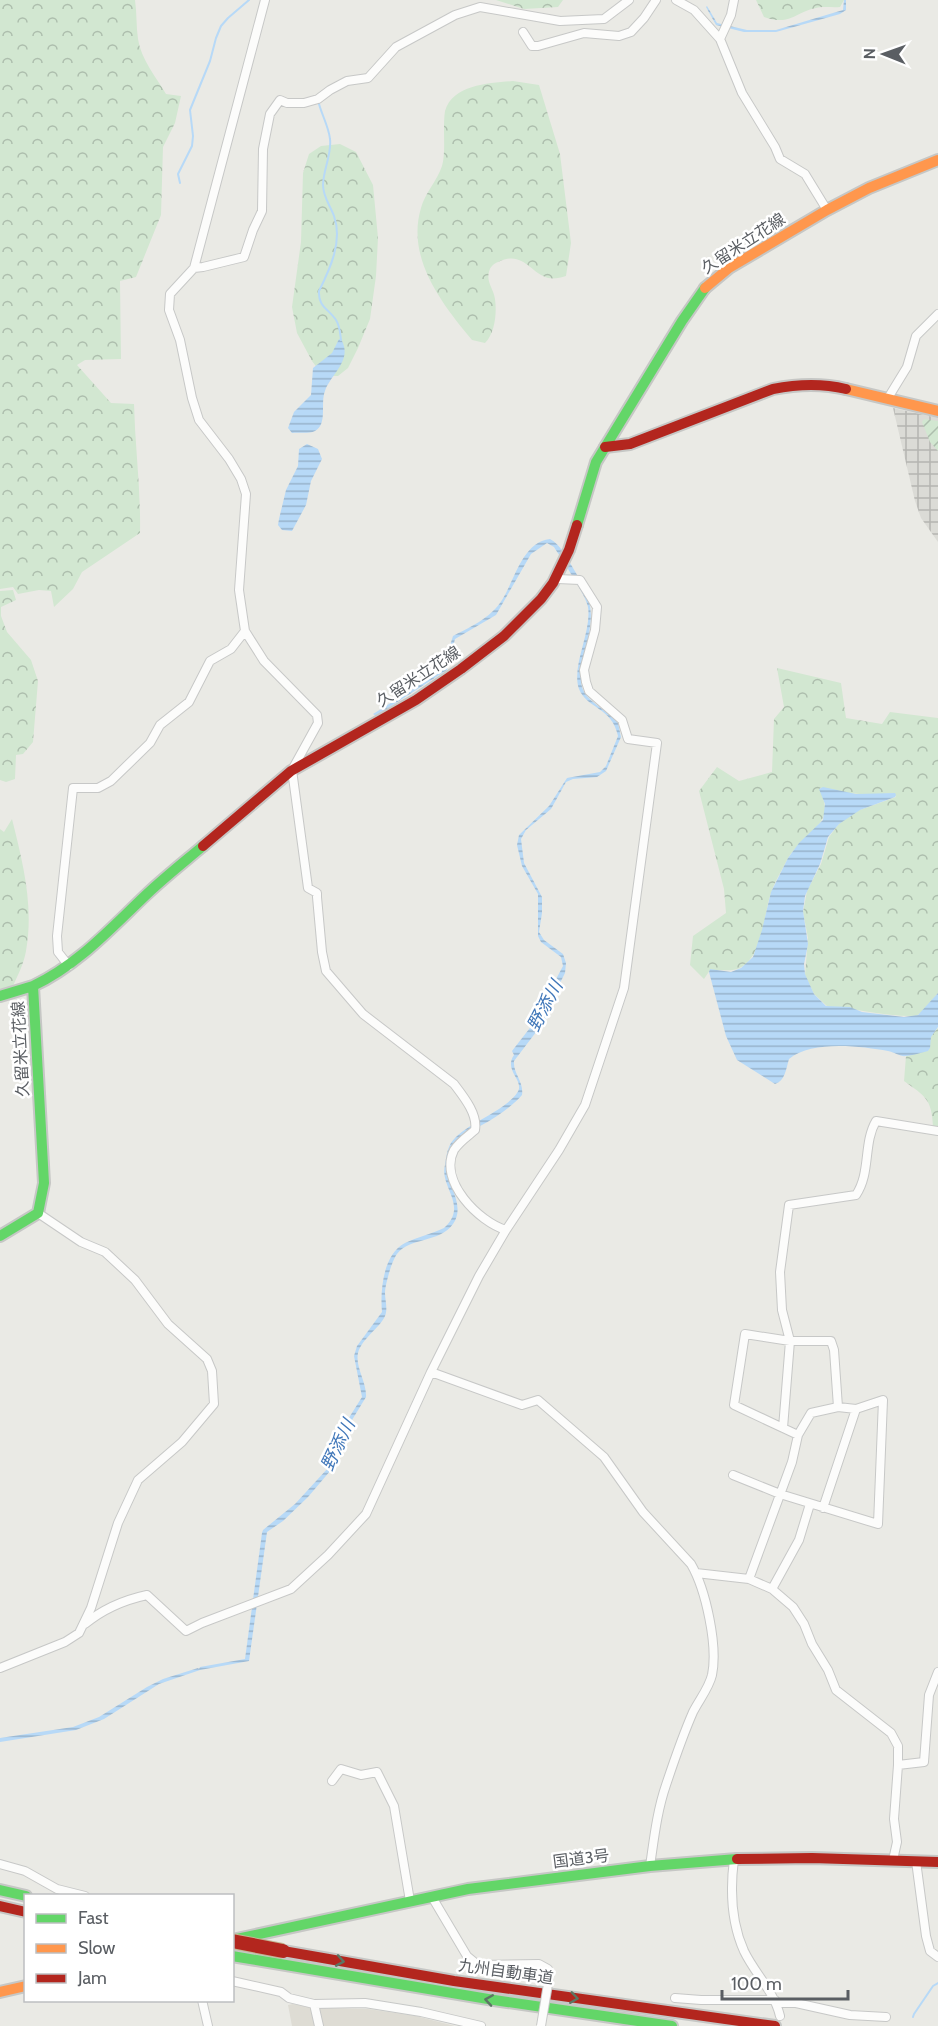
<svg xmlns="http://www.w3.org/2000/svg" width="938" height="2026" font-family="Cabin,'Noto Sans JP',sans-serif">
<defs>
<pattern id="industrial-grid" width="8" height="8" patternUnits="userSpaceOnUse" patternTransform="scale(1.5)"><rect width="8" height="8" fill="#dbdbd6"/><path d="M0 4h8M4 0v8" fill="none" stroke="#b5b5b1"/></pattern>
<pattern id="forest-crowns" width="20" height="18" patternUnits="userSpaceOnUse" patternTransform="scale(1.5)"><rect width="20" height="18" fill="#d2e7d1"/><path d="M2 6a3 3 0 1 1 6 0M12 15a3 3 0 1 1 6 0" fill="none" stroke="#adbead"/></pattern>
<pattern id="garden-furrows" width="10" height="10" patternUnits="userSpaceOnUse" patternTransform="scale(1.5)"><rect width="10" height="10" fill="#d2e7d1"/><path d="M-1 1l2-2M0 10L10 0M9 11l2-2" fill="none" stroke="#adbead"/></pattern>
<pattern id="water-rules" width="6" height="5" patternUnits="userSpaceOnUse" patternTransform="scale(1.5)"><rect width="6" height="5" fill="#b7d9f7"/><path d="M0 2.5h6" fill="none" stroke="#98b3cc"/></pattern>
</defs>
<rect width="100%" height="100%" fill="#eaeae5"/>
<path fill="url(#industrial-grid)" d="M893 408 938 418V542L921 518 915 501Z"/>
<path fill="#dedcd4" d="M293 2004 313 2008 368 2009 416 2016 455 2026H292L288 2005Z"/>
<path fill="url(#forest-crowns)" d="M0 0H135C137 13 136 26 138 39 141 59 156 77 166 94L181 96 175 123 163 147 161 215 136 277 120 281 121 359 85 360 77 365 111 403 134 404C135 447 141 490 140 533L82 572 73 589 54 607 51 591 39 590 18 594 13 587 0 589Z
M496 0H563L558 7 524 9Z
M756 0H844L840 7C833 8 823 6 816 8 793 13 791 26 764 17Z
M513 81 539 85 560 154 571 243 566 276C560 278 554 279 548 278 529 272 523 250 498 262 493 264 490 267 489 272 486 282 494 290 495 299 497 313 495 333 485 343L472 340C442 304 406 258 421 208 425 193 437 181 442 166 445 156 444 141 444 130 444 124 444 117 445 111 453 84 490 83 513 81Z
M340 144 356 152 373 185 378 238 376 276 370 319 358 348 348 368 338 376H330L321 373 312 361 297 333 292 307 301 242 303 173 309 154 321 146Z
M13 590 16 600 1 607V616L7 632 31 660 38 681 33 742 23 754 16 755 15 779 6 782 0 780V591Z
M777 668 841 683 846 718 882 724 890 712 938 718V993L922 1012 916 1016C886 1017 857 1008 828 1007L814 994 805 975 808 938 803 912 807 891 821 864 829 837 841 821 857 811 896 797 894 793 872 795 847 793 820 788C822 795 825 802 825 810 824 828 796 842 787 860 782 870 775 881 771 893 764 913 765 940 751 958 739 975 727 969 710 970L704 979 690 965 693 936 726 913 724 889 699 791 717 767 739 781 772 772 774 719 784 707Z
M12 819C23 863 34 906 26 951 24 963 18 975 13 986L0 991V829L4 832Z
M938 1028V1129L933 1127C932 1099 925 1096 904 1081L906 1056 929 1050 931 1036Z"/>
<path fill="url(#garden-furrows)" d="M924 419 938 421V451L930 442 922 422Z"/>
<path fill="url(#water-rules)" d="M844 0H846V10L840 14 776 32H744L716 25 706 7 707 6 717 23 747 30H776L843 10Z
M339 339 342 341C352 361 331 374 325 391 320 403 328 424 315 431 309 434 298 432 292 433L288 428 294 412 311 395 313 368 332 353Z
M307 444 318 449 322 459 311 481 306 505 292 531 282 530 278 525 279 519 286 490 298 466 299 449Z
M550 539C560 544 567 558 573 568 596 606 593 612 585 655 583 665 579 677 582 687 586 701 605 709 615 719L618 723 621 737 606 771 597 777 573 779 566 782 551 809 526 830 521 839 524 863 542 897V913L539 932 544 940 563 954 566 963 565 973 554 995 546 1019 514 1061C513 1074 524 1081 522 1095 513 1106 495 1118 482 1125 472 1130 458 1137 452 1146 433 1176 470 1199 453 1224 440 1243 410 1237 397 1254 392 1260 385 1285 385 1293 385 1300 388 1309 385 1316 379 1329 362 1338 358 1353 355 1367 367 1383 366 1397L338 1443 331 1470 308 1497 283 1521 267 1532 249 1661 200 1670 159 1684 104 1719 76 1730 0 1742V1738L73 1727 99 1717 147 1687 163 1679 198 1668 199 1669 200 1667 245 1659 262 1533 263 1530 295 1504 328 1468 335 1440 362 1397 354 1356 357 1346 382 1312C380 1291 383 1254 405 1243 417 1237 432 1234 444 1228 469 1205 439 1187 445 1165 446 1159 447 1149 451 1143 462 1125 504 1112 517 1093 526 1081 503 1071 514 1055L512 1051 540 1015 546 998 563 966 561 957 541 942 538 936V894L522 866 517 845 519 835 549 806 567 778 600 772 606 766 618 736C612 707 587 709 579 689 571 666 592 632 588 607 586 595 562 560 554 547L547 543 531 554 496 615 455 639 447 670 376 716 373 714 442 671 453 636C466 629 482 622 493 611 514 593 517 543 550 539Z
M823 787 856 794 895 793 896 795 895 797 860 810 839 824 828 837 820 864 805 896 803 911 808 944 804 964 805 974 814 994 826 1006 850 1007 862 1012 904 1017 918 1015 938 993V1027L931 1037 930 1048 928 1051C924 1052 910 1056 906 1056 901 1057 894 1052 888 1051 860 1046 812 1040 789 1059 786 1069 785 1081 775 1084L737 1060 726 1036 709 972 710 969 731 972 741 968 753 957 762 930 771 892 788 858 799 843 823 820 825 804 819 789Z"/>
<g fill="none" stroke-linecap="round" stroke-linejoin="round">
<path stroke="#b7d9f7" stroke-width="2" d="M319 104C322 115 329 128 330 139 332 154 323 170 323 185 323 197 330 205 334 216 343 241 330 269 319 291 318 307 329 309 336 320 340 326 340 333 341 340
M180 183 178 174 192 146 193 136 190 110 210 61 216 38 221 26 228 18 249 0
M913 2017 914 2014 933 1986 938 1983"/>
<g stroke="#c7c8c7" stroke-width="10">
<path id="street" d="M265 0 194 268 170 294 169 310 180 340 192 398 199 420 229 459 241 479 246 494 239 590 245 631 264 661 317 715 318 723 292 770 308 888 317 893V897L322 952 326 971 363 1014 454 1084C463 1096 478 1114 475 1130 468 1136 459 1142 454 1150 438 1181 479 1222 506 1230
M676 0 694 10 720 39 742 93 775 147 780 159 805 174 827 210
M523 32 532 46H538L584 33 619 36 631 32 644 18 656 0
M720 39 731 15 734 0
M194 268 203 267 244 257 253 230 262 211 263 149 270 114 280 100 287 103H304L318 99 330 90 347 81 368 78 396 47 455 15 480 7 560 21 604 19 629 0
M888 398 907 367 916 336 938 314
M69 966 58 952 57 936 73 788H98L111 781 150 743 160 725 189 702 210 661 231 649 245 631
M431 1372 522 1405 538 1400 604 1457 643 1512 691 1564C706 1590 718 1646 712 1675 709 1688 699 1700 693 1712 683 1735 674 1761 666 1785 657 1811 654 1839 650 1866
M783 1428 734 1405 745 1334 790 1341H831L834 1350 838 1407
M798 1435 783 1428 790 1341 782 1310 780 1272 789 1205 856 1195C871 1173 863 1143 876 1121L938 1131
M823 1508 856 1409
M696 1573 749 1579 792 1462 798 1435 811 1413 838 1407 856 1409 883 1400 878 1524 780 1494 733 1475
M749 1579 772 1589 793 1607 804 1624 812 1644 828 1670 836 1690 891 1733 898 1746V1765
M772 1589 799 1540 810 1504
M85 1624C103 1609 124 1600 147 1595L186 1631 202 1623 291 1589 328 1555 366 1514 431 1372 479 1276 506 1230 559 1150 585 1105 624 988 657 743 628 739 622 720 589 691 586 682 584 670 595 630 597 607 580 580 558 579
M0 1668 65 1642 79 1633 91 1608 118 1523 138 1480 182 1442 214 1404 212 1371 207 1359 168 1324 135 1280 105 1252 81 1242 38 1213
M332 1781 341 1769 361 1775 377 1772 394 1806 410 1901
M734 1859C730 1890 731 1922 744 1951 755 1974 774 1991 780 2016
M893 1860 897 1842 894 1819 898 1765 924 1762 929 1695 938 1672
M916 1861 926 1936 930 1951 938 1957
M0 1864 25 1871 57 1889 85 1896
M432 1897 467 1956 478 1965 539 1964 548 1969 549 1978
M232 1981 281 1992 289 1998 314 2004 365 2003 421 2012 481 2026
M675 1998 701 2000H775
M202 2000 208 2026
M777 2003H796L850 2015 886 2017
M314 2004 319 2026"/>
</g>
<g stroke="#c6c7c5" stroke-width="14">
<path id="fast" d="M577 525 596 462 682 321 705 288
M0 996 33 986
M0 1236 38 1213 44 1183 33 986C78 965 111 928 147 894 165 877 184 862 203 846
M0 1890 26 1896
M232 1940 468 1889 650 1866 737 1859
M232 1956 494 2000 672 2026"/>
</g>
<g stroke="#c6c7c5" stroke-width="14">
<path id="slow" d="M705 288 729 268 827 210 869 188 938 160
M846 389 938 411
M0 1992 26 1986"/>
</g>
<g stroke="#c6c7c5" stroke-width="14">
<path id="jam" d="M605 447 630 444 773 389C798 384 821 383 846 389
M203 846 291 771 416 700 461 669 504 636 541 599 553 583 569 550 577 525
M737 1859 812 1858 938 1862
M0 1906 26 1912
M283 1951 454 1981 775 2026"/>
</g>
<use href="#street" stroke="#fcfcfb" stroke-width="8"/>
<use href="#fast" stroke="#63d668" stroke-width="10"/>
<use href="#slow" stroke="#ff974d" stroke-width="10"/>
<use href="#jam" stroke="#b3261e" stroke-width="10"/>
<g stroke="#c7c8c7" stroke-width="10" stroke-linecap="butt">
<path id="street-bridge" d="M541 2026 549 1978"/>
</g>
<g stroke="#c2b692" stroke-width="16" stroke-linecap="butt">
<path id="jam-bridge" d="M232 1941 283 1951"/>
</g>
<use href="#street-bridge" stroke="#fcfcfb" stroke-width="8"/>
<use href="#jam-bridge" stroke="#b3261e" stroke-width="14"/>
</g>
<defs><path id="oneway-chevron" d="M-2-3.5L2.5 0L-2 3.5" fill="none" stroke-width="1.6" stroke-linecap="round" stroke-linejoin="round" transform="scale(1.5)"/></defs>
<g stroke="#5c7664">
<use href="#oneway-chevron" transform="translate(340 1961) rotate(10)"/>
<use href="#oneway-chevron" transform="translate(574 1998) rotate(8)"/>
<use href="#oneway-chevron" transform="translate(489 2000) rotate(-171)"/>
</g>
<g text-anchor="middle" stroke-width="5" stroke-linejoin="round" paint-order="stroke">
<g font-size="16" fill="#5a5e63" stroke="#fff">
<text transform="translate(743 243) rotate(-33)" y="6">久留米立花線</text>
<text transform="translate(418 676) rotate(-33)" y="6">久留米立花線</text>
<text transform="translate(20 1049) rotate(-93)" y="6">久留米立花線</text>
<text transform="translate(581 1858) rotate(-7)" y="6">国道3号</text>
<text transform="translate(506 1971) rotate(8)" y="6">九州自動車道</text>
</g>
<g font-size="18" font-style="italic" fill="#4077b9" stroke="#fff">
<text transform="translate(545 1006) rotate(-62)" y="6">野添川</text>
<text transform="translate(338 1445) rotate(-64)" y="6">野添川</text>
</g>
</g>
<rect x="24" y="1894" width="210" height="108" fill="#ffffff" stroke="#bdbfc1" stroke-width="1.5"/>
<rect x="36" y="1914" width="30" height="9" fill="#63d668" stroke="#bdbfc1" stroke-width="1.5"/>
<text x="78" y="1924" font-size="18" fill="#5a5e63">Fast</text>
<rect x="36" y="1944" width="30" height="9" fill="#ff974d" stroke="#bdbfc1" stroke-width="1.5"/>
<text x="78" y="1954" font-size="18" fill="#5a5e63">Slow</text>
<rect x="36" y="1974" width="30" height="9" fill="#b3261e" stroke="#bdbfc1" stroke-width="1.5"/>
<text x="78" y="1984" font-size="18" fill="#5a5e63">Jam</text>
<g transform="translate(884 54) rotate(271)" stroke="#ffffff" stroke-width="4.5" paint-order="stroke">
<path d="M0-4.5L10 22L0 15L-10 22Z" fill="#5a5e63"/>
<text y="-9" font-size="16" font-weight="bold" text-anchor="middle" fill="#5a5e63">N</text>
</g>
<path d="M722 1990v9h126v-9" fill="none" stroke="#5a5e63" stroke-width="3"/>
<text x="731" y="1990" font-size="18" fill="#5a5e63" stroke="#ffffff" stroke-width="4.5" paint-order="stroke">100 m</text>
</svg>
